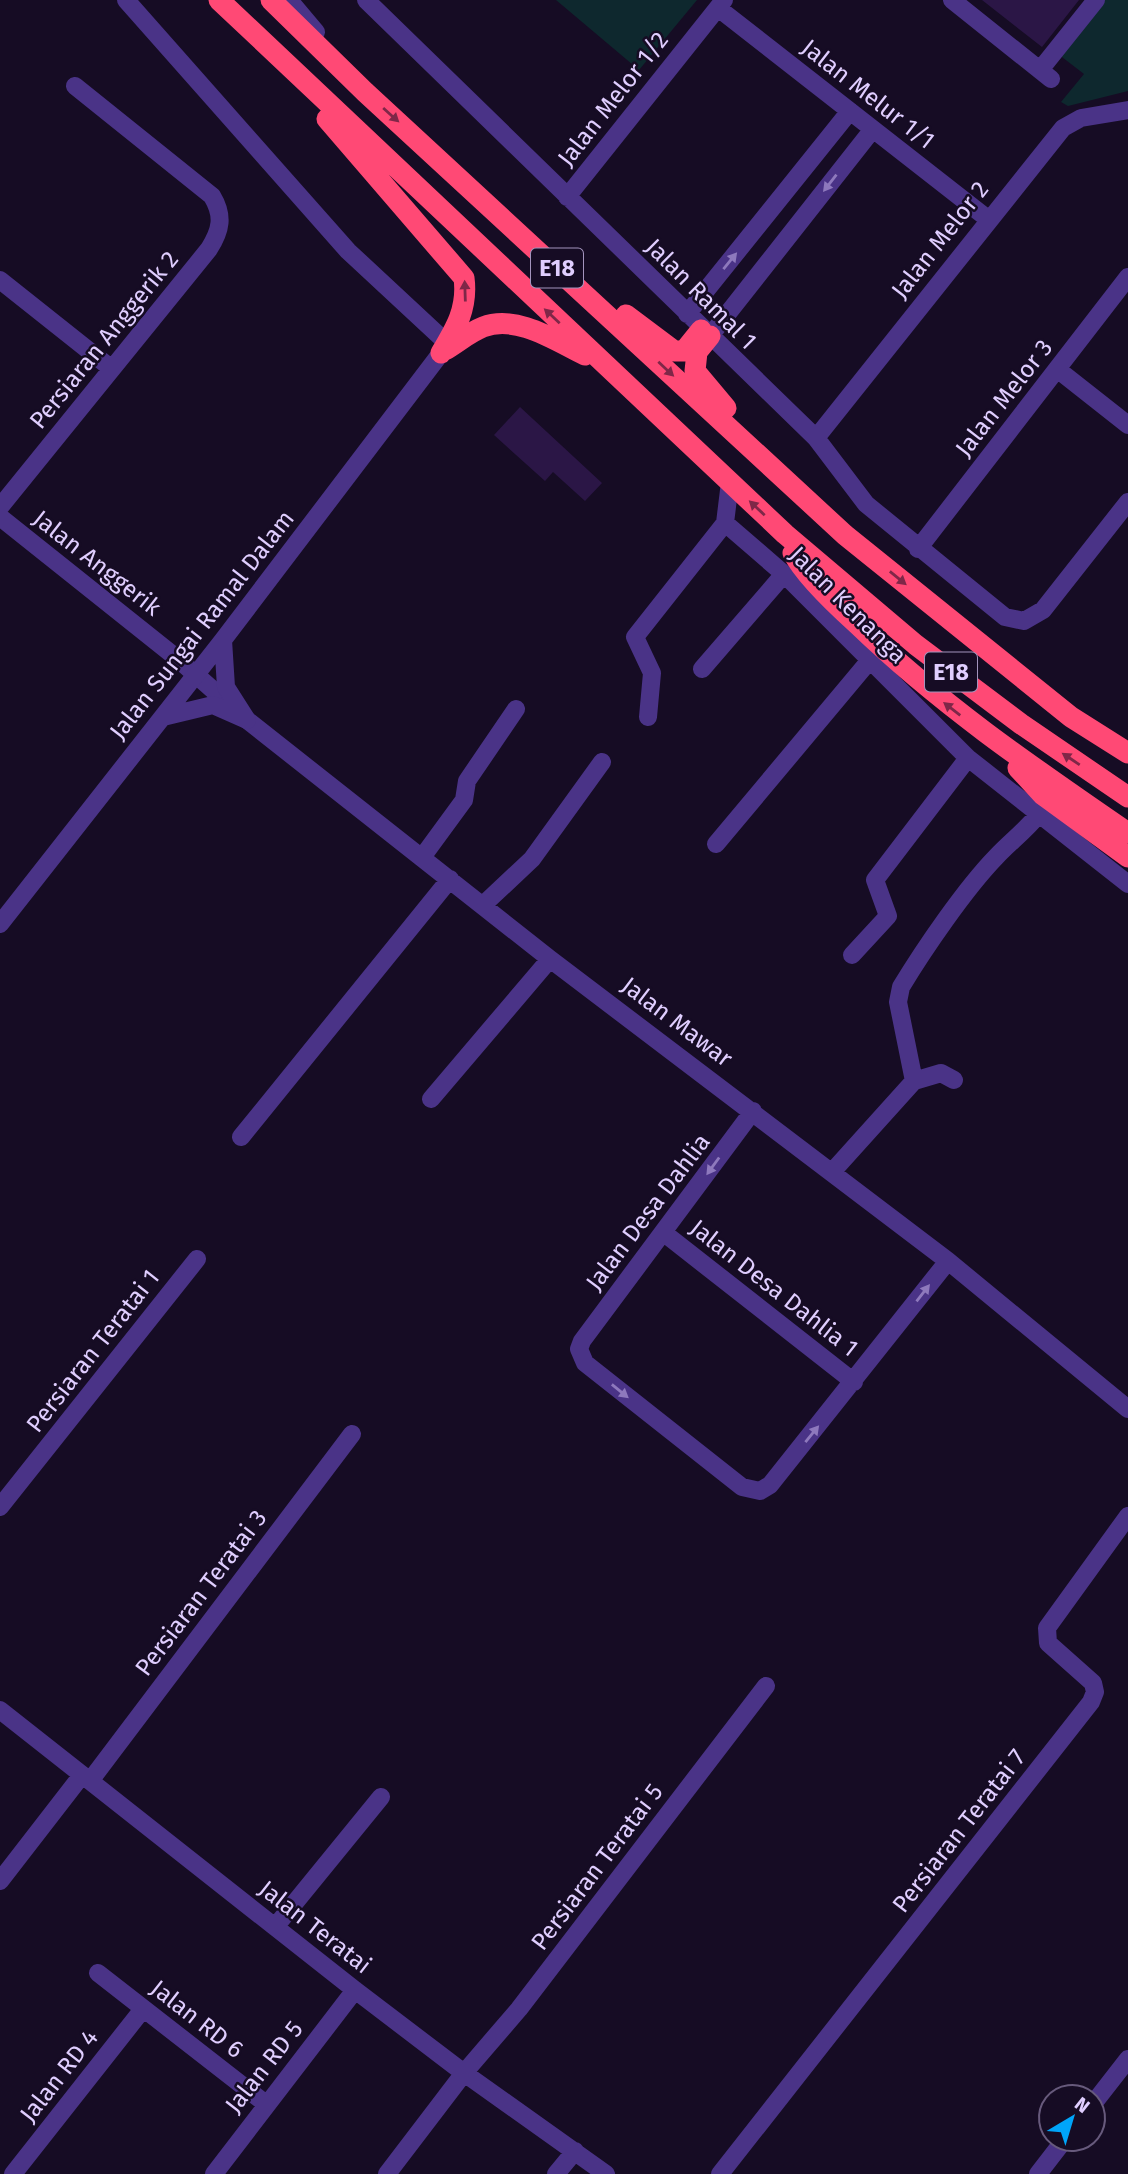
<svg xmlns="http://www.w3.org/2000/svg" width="1128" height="2174" font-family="'Fira Sans',sans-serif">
<rect width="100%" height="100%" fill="#160c24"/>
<path fill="#0e282e" d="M556 0H697L639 70Z
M1100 0H1128V91L1068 106 1061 102 1084 74 1058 54Z"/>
<path fill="#2b1646" d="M982 0H1079L1042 47Z
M520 407 602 483 585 501 553 472 545 481 494 435Z"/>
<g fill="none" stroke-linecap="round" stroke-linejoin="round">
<path stroke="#4a3387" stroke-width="18" d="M126 0 348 251 447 343
M366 0 816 438 866 504 1005 617 1024 621 1043 610 1128 502
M952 0 1051 79
M718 8 988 219
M1040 70 1096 0
M567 197 724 0
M0 280 112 369
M687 314 850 111
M710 336 873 129
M1057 369 1128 425
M816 438 1063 128 1081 118 1128 110
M0 507 209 249C221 230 224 216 212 196L75 86
M0 517 178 659 247 720 550 959 948 1261 1128 1409
M725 523 784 574 968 758 1128 884
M725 523 730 482
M918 549 1128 277
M702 669 784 574
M648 717 652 673 635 637 725 523
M716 844 870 660
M423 856 464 800 467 781 516 709
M483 905 532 859 602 762
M852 955 888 916 875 880 968 758
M914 1081 898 1002 901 987C924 949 965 889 996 857 1010 842 1025 831 1038 815
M431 1099 550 959
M753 1111 582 1341 579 1349 585 1363 742 1487 760 1491 770 1485 948 1261
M241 1137 450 879
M832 1172 914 1081 941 1073 954 1080
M664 1233 854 1382
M0 1507 197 1259
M0 1710 355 1990 464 2073 606 2174
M90 1781 352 1434
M0 1881 82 1775
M275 1927 381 1797
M98 1973 266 2104
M1093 2104 1128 2059
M13 2174 143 2009
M214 2174 355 1990
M387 2174 464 2073 519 2009 766 1686
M556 2174 575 2151
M720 2174 1091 1702 1095 1692 1093 1683 1048 1643 1047 1628 1128 1516
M1038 2174 1065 2139"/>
<path stroke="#4a3387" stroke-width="18" d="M289 0 316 32
M223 640 226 687 247 720
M163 717 213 705 247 720
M0 924 223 640 441 353"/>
<path stroke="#ff4975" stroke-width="21" d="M219 0 785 534 916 645 1021 724 1128 797
M271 0 365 92 845 535 1071 717 1128 753
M327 119 464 278C468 308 456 328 441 353
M626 315 674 351H684L701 330
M710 336 697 352 695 371 726 408
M445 350C457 343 470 332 483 327 517 314 556 341 585 355
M793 553C805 576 837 606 857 624 941 705 1032 767 1128 833
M1018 768 1043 795 1128 857"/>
</g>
<defs><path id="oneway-solid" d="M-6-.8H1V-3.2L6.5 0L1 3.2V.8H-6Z" transform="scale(1.75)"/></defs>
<g fill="#7f2748">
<use href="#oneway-solid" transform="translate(391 115) rotate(42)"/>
<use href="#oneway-solid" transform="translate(465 291) rotate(-92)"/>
<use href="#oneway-solid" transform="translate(552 316) rotate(-137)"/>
<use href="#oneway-solid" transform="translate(666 369) rotate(43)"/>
<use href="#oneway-solid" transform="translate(757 508) rotate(-137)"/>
<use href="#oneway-solid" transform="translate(898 578) rotate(39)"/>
<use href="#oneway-solid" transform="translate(952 709) rotate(-142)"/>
<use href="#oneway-solid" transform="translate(1071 759) rotate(-146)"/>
</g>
<g fill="#8e79bd">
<use href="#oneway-solid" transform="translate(830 183) rotate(128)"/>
<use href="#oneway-solid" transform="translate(730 261) rotate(-51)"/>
<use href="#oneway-solid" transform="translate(713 1166) rotate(126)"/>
<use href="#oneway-solid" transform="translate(923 1293) rotate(-52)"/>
<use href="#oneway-solid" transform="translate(620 1391) rotate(39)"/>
<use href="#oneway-solid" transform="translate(812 1434) rotate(-51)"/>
</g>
<g text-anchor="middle" stroke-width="5" stroke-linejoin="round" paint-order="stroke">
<g fill="#160c24" stroke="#a394bd" stroke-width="2">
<rect x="531" y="248.5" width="52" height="39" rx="5"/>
<rect x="925" y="652.5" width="52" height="39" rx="5"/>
</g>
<g font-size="23" font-weight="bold" fill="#e0ceff">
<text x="557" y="276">E18</text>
<text x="951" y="680">E18</text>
</g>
<g font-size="24" fill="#e0ceff" stroke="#160c24">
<text transform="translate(868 94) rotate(38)" y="8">Jalan Melur 1/1</text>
<text transform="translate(613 99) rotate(-52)" y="8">Jalan Melor 1/2</text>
<text transform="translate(940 240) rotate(-52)" y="8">Jalan Melor 2</text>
<text transform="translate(701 294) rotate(45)" y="8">Jalan Ramal 1</text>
<text transform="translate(104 340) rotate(-51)" y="8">Persiaran Anggerik 2</text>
<text transform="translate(1004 398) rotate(-52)" y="8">Jalan Melor 3</text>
<text transform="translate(97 563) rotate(38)" y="8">Jalan Anggerik</text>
<text transform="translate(848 605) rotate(45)" y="8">Jalan Kenanga</text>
<text transform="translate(202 625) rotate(-52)" y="8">Jalan Sungai Ramal Dalam</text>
<text transform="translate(677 1022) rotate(37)" y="8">Jalan Mawar</text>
<text transform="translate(648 1212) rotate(-53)" y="8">Jalan Desa Dahlia</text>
<text transform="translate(774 1288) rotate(38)" y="8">Jalan Desa Dahlia 1</text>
<text transform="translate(93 1351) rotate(-52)" y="8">Persiaran Teratai 1</text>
<text transform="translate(201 1593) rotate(-53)" y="8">Persiaran Teratai 3</text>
<text transform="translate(959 1831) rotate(-52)" y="8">Persiaran Teratai 7</text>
<text transform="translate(597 1867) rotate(-53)" y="8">Persiaran Teratai 5</text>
<text transform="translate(315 1927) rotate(38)" y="8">Jalan Teratai</text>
<text transform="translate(197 2019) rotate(38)" y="8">Jalan RD 6</text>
<text transform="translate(264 2067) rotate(-52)" y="8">Jalan RD 5</text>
<text transform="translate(59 2076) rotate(-52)" y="8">Jalan RD 4</text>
</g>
</g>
<g transform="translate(1072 2118) rotate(38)"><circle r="33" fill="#160c24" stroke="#675a7c" stroke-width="2"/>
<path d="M0-5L12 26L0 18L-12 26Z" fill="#00a5f9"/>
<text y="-10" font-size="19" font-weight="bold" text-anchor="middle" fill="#e0ceff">N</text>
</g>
</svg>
